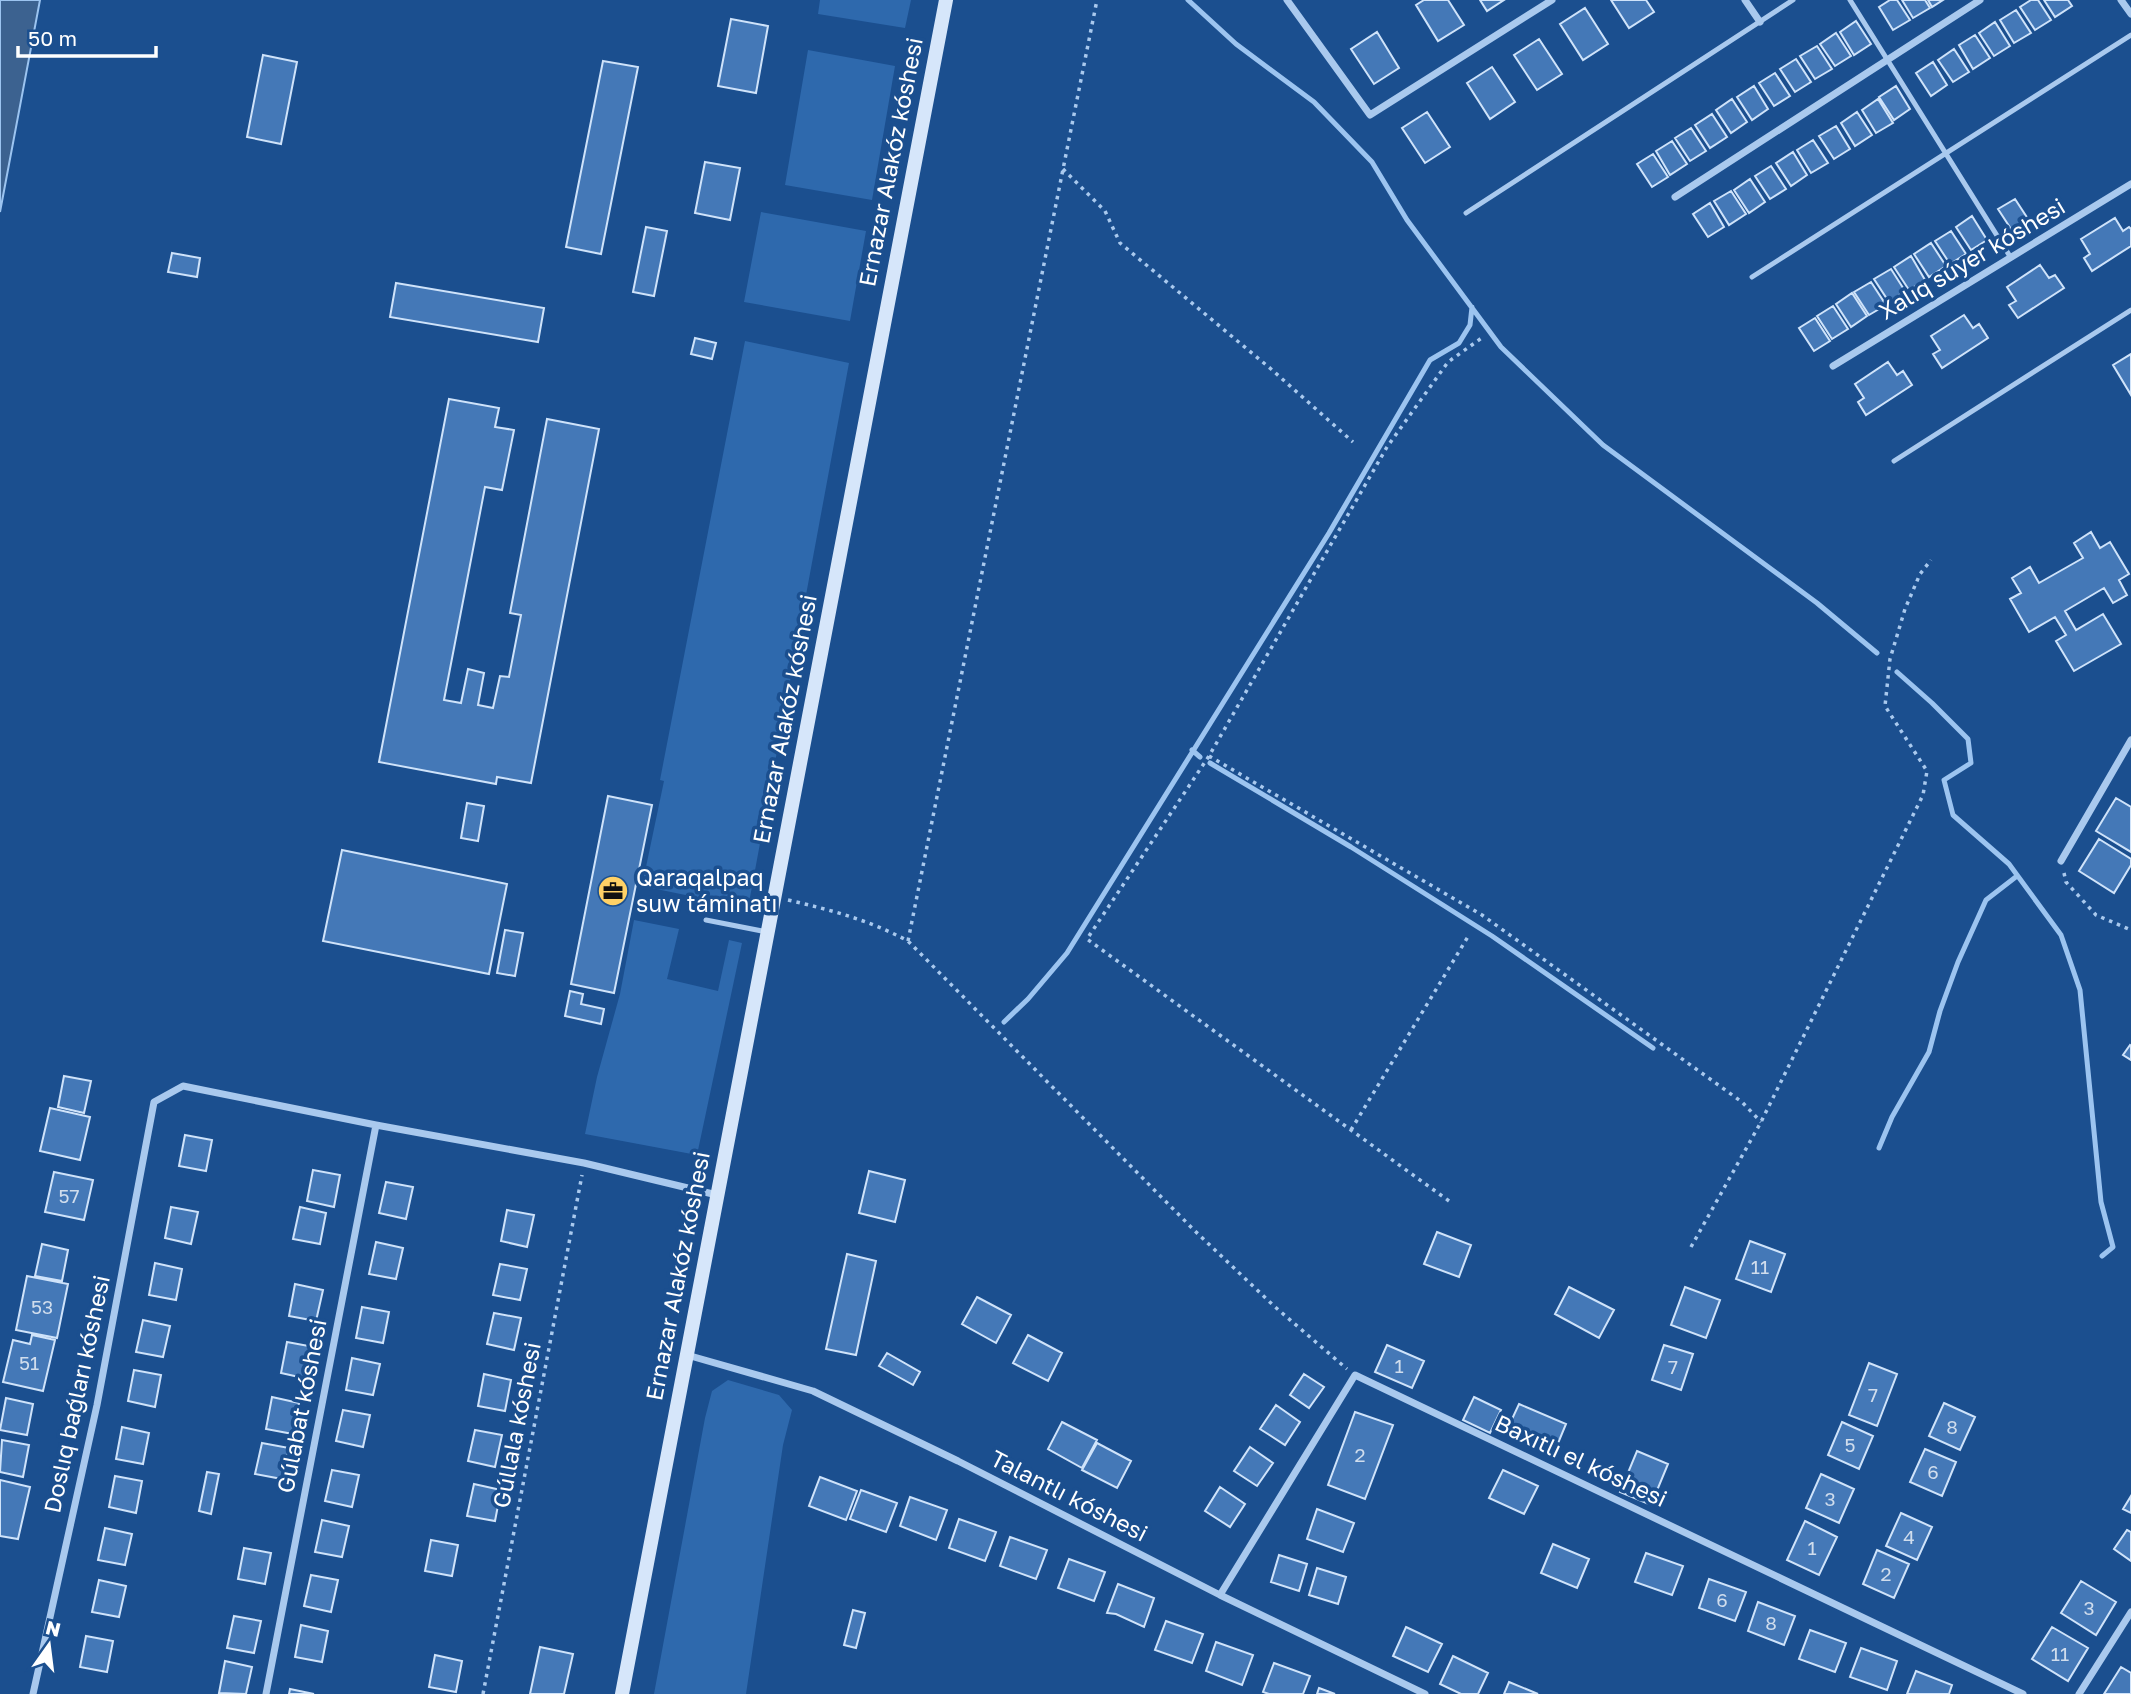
<svg xmlns="http://www.w3.org/2000/svg" width="2131" height="1694" font-family="'Golos Text',sans-serif">
<rect width="100%" height="100%" fill="#1b4f8f"/>
<path fill="#2e69ad" d="M820 0H911L905 28 818 14Z
M808 50 895 66 872 200 785 185Z
M761 212 866 231 850 321 744 302Z
M745 341 849 363 748 908 642 886 664 781 660 780Z
M634 920 679 929 667 979 718 991 729 940 742 943 697 1155 585 1134 597 1077 620 994Z
M728 1380 779 1395 792 1410 783 1445 746 1694H654L705 1418 712 1391Z"/>
<path fill="#3c6290" stroke="#9cc4f0" stroke-width="2" d="M0 0H40L0 212Z"/>
<g fill="none" stroke-linecap="round" stroke-linejoin="round">
<path stroke="#9cc4f0" stroke-width="5" d="M1188 0 1236 44 1314 102 1372 162 1407 220 1501 347 1603 445 1817 603 1877 653
M1897 672 1932 703 1968 739 1971 763 1944 780 1953 815 2009 864 2061 935 2080 990 2101 1202 2113 1247 2102 1256
M1192 750 1200 757
M1210 763 1351 847 1492 936 1653 1048
M1004 1022 1028 999 1067 953 1329 533 1430 360 1459 343 1470 325 1472 307
M1879 1148 1892 1117 1929 1052 1940 1011 1958 962 1986 900 2017 876"/>
</g>
<path fill="#4478b7" stroke="#cfe3fa" stroke-width="2" d="M1424 0H1448L1464 25 1438 41 1416 5Z
M1480 0H1504L1487 11Z
M1611 0H1646L1654 12 1629 28Z
M1890 0H1897L1910 20 1893 30 1879 7Z
M1902 0H1925L1930 8 1913 18Z
M1928 0H1943L1932 7Z
M2031 0H2038L2051 20 2035 30 2020 7Z
M2044 0H2068L2072 6 2055 17Z
M1585 8 1608 44 1583 60 1560 24Z
M2016 10 2031 33 2014 43 2000 20Z
M731 19 768 26 756 93 718 86Z
M1856 21 1871 44 1854 55 1840 32Z
M1995 22 2010 46 1994 56 1979 33Z
M1377 32 1399 68 1374 84 1351 49Z
M1836 33 1851 56 1835 66 1820 44Z
M1975 35 1990 58 1973 69 1959 45Z
M1539 39 1562 74 1537 90 1514 55Z
M1817 46 1832 69 1815 79 1800 56Z
M1954 49 1969 72 1953 82 1938 60Z
M263 55 297 62 281 144 247 137Z
M1796 59 1811 82 1795 92 1780 69Z
M603 61 638 67 601 254 566 247Z
M1933 62 1947 85 1931 96 1916 73Z
M1492 67 1515 102 1490 119 1467 83Z
M1775 73 1790 96 1774 106 1759 83Z
M1754 86 1768 109 1752 120 1737 97Z
M1896 86 1910 109 1894 120 1879 97Z
M1732 99 1747 122 1731 133 1716 110Z
M1878 99 1893 123 1876 133 1862 110Z
M1427 112 1450 147 1425 163 1402 128Z
M1857 112 1872 135 1855 146 1841 123Z
M1712 114 1727 137 1710 148 1695 125Z
M1836 126 1850 149 1834 159 1819 136Z
M1691 128 1706 151 1690 161 1675 138Z
M1813 140 1828 163 1811 173 1797 150Z
M1672 141 1687 164 1670 175 1656 151Z
M1793 152 1807 175 1791 186 1776 163Z
M1653 154 1668 177 1652 187 1637 164Z
M705 162 740 168 730 220 695 213Z
M1771 166 1786 189 1770 199 1755 176Z
M1750 179 1765 202 1749 213 1734 190Z
M1731 191 1746 214 1729 225 1714 201Z
M2015 199 2030 222 2013 232 1998 209Z
M1710 203 1724 227 1708 237 1693 214Z
M1972 216 1987 240 1971 250 1956 227Z
M2115 218 2123 231 2129 227 2131 229V246L2092 271 2084 258 2090 254 2081 239Z
M646 227 667 231 654 296 633 292Z
M1951 231 1966 254 1950 264 1935 241Z
M1931 243 1946 266 1929 277 1914 254Z
M172 253 200 258 197 277 168 272Z
M1911 256 1925 280 1909 290 1894 267Z
M2040 265 2049 278 2055 275 2064 288 2018 318 2009 305 2016 301 2007 287Z
M1891 269 1905 291 1889 302 1874 279Z
M1871 282 1886 305 1869 315 1854 292Z
M396 283 544 308 538 342 390 317Z
M1852 293 1867 316 1851 327 1836 304Z
M1833 306 1848 329 1832 339 1817 316Z
M1964 315 1973 328 1979 324 1988 338 1942 368 1933 354 1940 350 1931 336Z
M1815 318 1830 341 1814 351 1799 328Z
M695 338 716 343 712 359 691 354Z
M2131 354V395L2113 365Z
M1888 362 1897 375 1903 371 1912 385 1866 415 1858 402 1864 398 1855 384Z
M449 399 499 408 495 427 514 430 502 490 485 487 444 700 461 703 468 669 484 673 478 705 493 708 500 676 509 677 521 615 510 613 547 419 599 429 531 783 497 777 496 784 379 762Z
M2091 532 2100 548 2110 542 2129 574 2119 580 2127 595 2113 603 2104 588 2065 611 2076 630 2103 614 2121 644 2074 671 2056 641 2066 635 2055 617 2029 632 2010 599 2021 593 2012 578 2030 567 2039 583 2083 558 2074 543Z
M608 796 652 805 614 993 571 984Z
M2116 798 2131 807V852L2096 831Z
M467 803 484 806 478 841 461 838Z
M2099 839 2131 859V865L2114 893 2079 871Z
M342 850 507 884 489 974 323 941Z
M505 930 523 933 515 976 497 973Z
M570 991 583 994 581 1004 604 1009 601 1024 565 1016Z
M2130 1045 2131 1046V1060L2123 1055Z
M64 1076 91 1081 84 1113 58 1107Z
M50 1108 90 1117 80 1160 40 1151Z
M185 1135 212 1140 206 1171 179 1166Z
M313 1170 340 1175 334 1207 307 1201Z
M869 1171 905 1180 895 1222 859 1213Z
M54 1172 93 1180 84 1220 45 1212Z
M386 1182 413 1187 406 1219 379 1213Z
M171 1207 198 1212 191 1244 165 1238Z
M300 1207 326 1213 320 1244 293 1239Z
M507 1210 534 1215 527 1247 501 1241Z
M1437 1232 1471 1245 1459 1277 1424 1264Z
M1750 1241 1785 1254 1771 1292 1736 1279Z
M376 1242 403 1248 396 1279 369 1274Z
M42 1244 68 1250 62 1281 35 1276Z
M847 1254 876 1261 856 1355 826 1349Z
M155 1263 182 1269 176 1300 149 1295Z
M500 1264 527 1269 520 1300 493 1295Z
M27 1276 68 1284 57 1338 16 1330Z
M295 1284 323 1290 316 1321 289 1316Z
M1569 1287 1614 1310 1599 1338 1555 1314Z
M1685 1287 1720 1300 1706 1338 1671 1325Z
M977 1297 1011 1315 996 1343 962 1324Z
M362 1307 389 1312 383 1343 356 1338Z
M494 1313 521 1318 514 1350 487 1344Z
M143 1320 170 1326 163 1357 136 1352Z
M32 1335 55 1340 43 1391 3 1382 13 1340 30 1344Z
M1028 1335 1062 1353 1048 1381 1013 1363Z
M287 1342 314 1347 308 1379 281 1373Z
M1387 1345 1424 1361 1412 1388 1375 1372Z
M1664 1345 1693 1354 1681 1390 1652 1380Z
M887 1353 920 1372 913 1385 879 1366Z
M352 1358 380 1364 373 1395 346 1390Z
M1869 1363 1897 1374 1877 1426 1849 1415Z
M134 1370 161 1375 155 1407 128 1401Z
M484 1374 511 1380 505 1411 478 1406Z
M1304 1374 1324 1387 1309 1408 1290 1395Z
M272 1397 299 1403 293 1434 266 1429Z
M1474 1397 1501 1410 1490 1433 1463 1420Z
M6 1398 33 1404 27 1435 0 1430Z
M1944 1403 1975 1417 1960 1450 1929 1436Z
M1519 1404 1566 1424 1554 1453 1506 1432Z
M1276 1405 1300 1422 1285 1445 1260 1429Z
M343 1410 370 1415 363 1447 336 1441Z
M1355 1412 1393 1425 1365 1499 1328 1485Z
M1062 1422 1097 1440 1082 1468 1048 1449Z
M1842 1422 1873 1436 1859 1469 1828 1455Z
M122 1427 149 1433 143 1464 116 1459Z
M475 1430 502 1435 495 1467 468 1461Z
M2 1440 29 1445 23 1477 0 1472Z
M262 1443 289 1448 282 1479 255 1474Z
M1097 1443 1131 1461 1117 1488 1082 1470Z
M1250 1447 1273 1463 1257 1486 1234 1471Z
M1925 1449 1956 1462 1942 1496 1910 1482Z
M1637 1451 1668 1464 1651 1505 1620 1492Z
M332 1470 359 1475 352 1507 325 1501Z
M1503 1470 1538 1486 1524 1514 1489 1498Z
M207 1472 219 1474 211 1514 199 1511Z
M1821 1474 1854 1489 1839 1523 1806 1508Z
M115 1476 142 1481 136 1513 109 1507Z
M820 1477 857 1491 846 1520 809 1506Z
M0 1480 30 1487 18 1539 0 1536Z
M474 1484 501 1490 495 1521 467 1516Z
M1220 1487 1245 1504 1230 1527 1205 1511Z
M861 1490 897 1503 886 1532 850 1519Z
M2131 1496V1513L2123 1509Z
M910 1497 947 1510 936 1540 900 1526Z
M1317 1509 1354 1523 1343 1552 1307 1539Z
M1901 1513 1932 1527 1917 1560 1886 1546Z
M959 1519 996 1532 985 1561 949 1548Z
M322 1520 349 1526 342 1557 315 1552Z
M1805 1521 1837 1537 1819 1575 1787 1560Z
M105 1528 132 1534 125 1565 98 1560Z
M2127 1530 2131 1532V1561L2114 1549Z
M1010 1537 1047 1550 1036 1579 1000 1566Z
M431 1540 458 1545 452 1576 425 1571Z
M1553 1544 1589 1559 1577 1588 1541 1573Z
M244 1548 271 1553 265 1584 238 1579Z
M1877 1550 1909 1564 1894 1598 1863 1584Z
M1646 1553 1683 1566 1672 1595 1635 1582Z
M1279 1555 1307 1564 1299 1591 1271 1582Z
M1069 1559 1105 1572 1094 1601 1058 1588Z
M1317 1568 1346 1577 1338 1604 1309 1595Z
M311 1575 338 1580 331 1612 304 1606Z
M1709 1579 1746 1592 1735 1621 1699 1608Z
M99 1580 126 1586 119 1617 92 1612Z
M2081 1581 2116 1602 2096 1635 2061 1613Z
M1118 1584 1154 1598 1144 1627 1116 1614 1107 1613Z
M1758 1602 1795 1616 1784 1645 1748 1631Z
M853 1610 865 1613 856 1648 844 1645Z
M234 1616 261 1621 254 1653 227 1648Z
M1166 1621 1203 1634 1192 1663 1155 1650Z
M301 1625 328 1631 322 1662 295 1657Z
M1406 1627 1442 1644 1428 1672 1393 1656Z
M2052 1627 2088 1648 2068 1681 2032 1659Z
M1810 1630 1846 1643 1835 1672 1799 1659Z
M86 1636 113 1641 107 1672 80 1667Z
M1216 1642 1253 1655 1242 1685 1206 1671Z
M540 1647 573 1654 564 1694H530Z
M1861 1648 1897 1661 1887 1690 1850 1677Z
M435 1655 462 1661 456 1692 429 1687Z
M1453 1656 1488 1673 1478 1694H1461L1440 1684Z
M225 1661 252 1667 246 1694 219 1693Z
M1274 1663 1310 1676 1303 1694H1269L1263 1692Z
M2121 1667 2131 1673V1694H2104Z
M1916 1671 1952 1685 1949 1694H1907Z
M1509 1682 1538 1694H1504Z
M1319 1688 1335 1694H1317Z
M290 1689 314 1694H289Z"/>
<g fill="none" stroke-linecap="round" stroke-linejoin="round">
<path stroke="#a9c9ee" stroke-width="3.5" stroke-dasharray="3.5 5" stroke-linecap="butt" d="M1063 169 1105 211 1120 243 1271 369 1353 442
M1209 756 1482 915 1742 1102 1761 1122
M2064 873 2066 882 2096 915 2131 930
M788 900C831 910 869 920 908 941L1195 1231 1274 1306 1347 1369
M908 941 1097 0
M1351 1130 1469 935
M1449 1201 1087 939 1209 756 1387 447 1448 362 1483 337
M1691 1247 1761 1122 1923 795 1927 771 1885 706 1890 659 1905 609 1920 574 1931 560
M483 1694 582 1175"/>
<path stroke="#a9c9ee" stroke-width="5" d="M1850 0 2011 258
M1466 213 1793 0
M1752 277 2131 35
M1894 461 2131 310
M706 920 767 932"/>
<path stroke="#a9c9ee" stroke-width="7" d="M1287 0 1370 115 1552 0
M1745 0 1760 22
M2121 0 2131 14
M1675 197 1980 0
M1833 366 2131 184
M2061 861 2131 740
M687 1355 813 1391 958 1461 1220 1595 1425 1694
M1220 1595 1355 1375 2023 1694
M33 1694 97 1405 154 1102 183 1086 376 1125 584 1163 717 1195
M266 1694 376 1125
M2079 1694 2131 1612"/>
<path stroke="#d6e6fa" stroke-width="14" d="M622 1694 946 0"/>
</g>
<defs>
<g id="office-disc" transform="scale(1.575)"><circle r="9.5" fill="#ffd166" stroke="#1b4f8f"/><path d="M-6-3h4V-5.5h4V-3h4V5H-6ZM-1-4.5V-3h2v-1.5ZM-6 0V1H6V0Z" fill="#111"/></g>
</defs>
<g fill-rule="evenodd">
<use href="#office-disc" x="613" y="891"/>
</g>
<g text-anchor="middle" stroke-width="7" stroke-linejoin="round" paint-order="stroke">
<g font-size="19" fill="#d0dded">
<text x="69" y="1203">57</text>
<text x="1760" y="1274">11</text>
<text x="42" y="1314">53</text>
<text x="29" y="1370">51</text>
<text x="1399" y="1373">1</text>
<text x="1673" y="1374">7</text>
<text x="1873" y="1402">7</text>
<text x="1952" y="1434">8</text>
<text x="1850" y="1452">5</text>
<text x="1360" y="1462">2</text>
<text x="1933" y="1479">6</text>
<text x="1830" y="1506">3</text>
<text x="1909" y="1544">4</text>
<text x="1812" y="1555">1</text>
<text x="1886" y="1581">2</text>
<text x="1722" y="1607">6</text>
<text x="2089" y="1615">3</text>
<text x="1771" y="1630">8</text>
<text x="2060" y="1661">11</text>
</g>
<g font-size="23" fill="#fff" stroke="#1b4f8f">
<text transform="translate(891 162) rotate(-79)" y="8">Ernazar Alakóz kóshesi</text>
<text transform="translate(1972 259) rotate(-31)" y="8">Xalıq súyer kóshesi</text>
<text transform="translate(785 719) rotate(-79)" y="8">Ernazar Alakóz kóshesi</text>
<text transform="translate(678 1276) rotate(-79)" y="8">Ernazar Alakóz kóshesi</text>
<text transform="translate(77 1394) rotate(-78)" y="8">Doslıq baǵları kóshesi</text>
<text transform="translate(302 1406) rotate(-79)" y="8">Gúlabat kóshesi</text>
<text transform="translate(517 1425) rotate(-79)" y="8">Gúllala kóshesi</text>
<text transform="translate(1581 1461) rotate(25)" y="8">Baxıtlı el kóshesi</text>
<text transform="translate(1069 1496) rotate(27)" y="8">Talantlı kóshesi</text>
</g>
<g font-size="23" fill="#fff" stroke="#1b4f8f" text-anchor="start">
<text x="636" y="886">Qaraqalpaq<tspan x="636" dy="26">suw táminatı</tspan></text>
</g>
</g>
<g transform="translate(49 1645) rotate(14)" stroke="#1b4f8f" stroke-width="5" paint-order="stroke">
<path d="M0-5L12 26L0 18L-12 26Z" fill="#ffffff"/>
<text y="-10" font-size="19" font-weight="bold" text-anchor="middle" fill="#ffffff">N</text>
</g>
<path d="M18 46v10h138v-10" fill="none" stroke="#ffffff" stroke-width="3.5"/>
<text x="28" y="46" font-size="21" fill="#ffffff" stroke="#1b4f8f" stroke-width="5" paint-order="stroke">50 m</text>
</svg>
